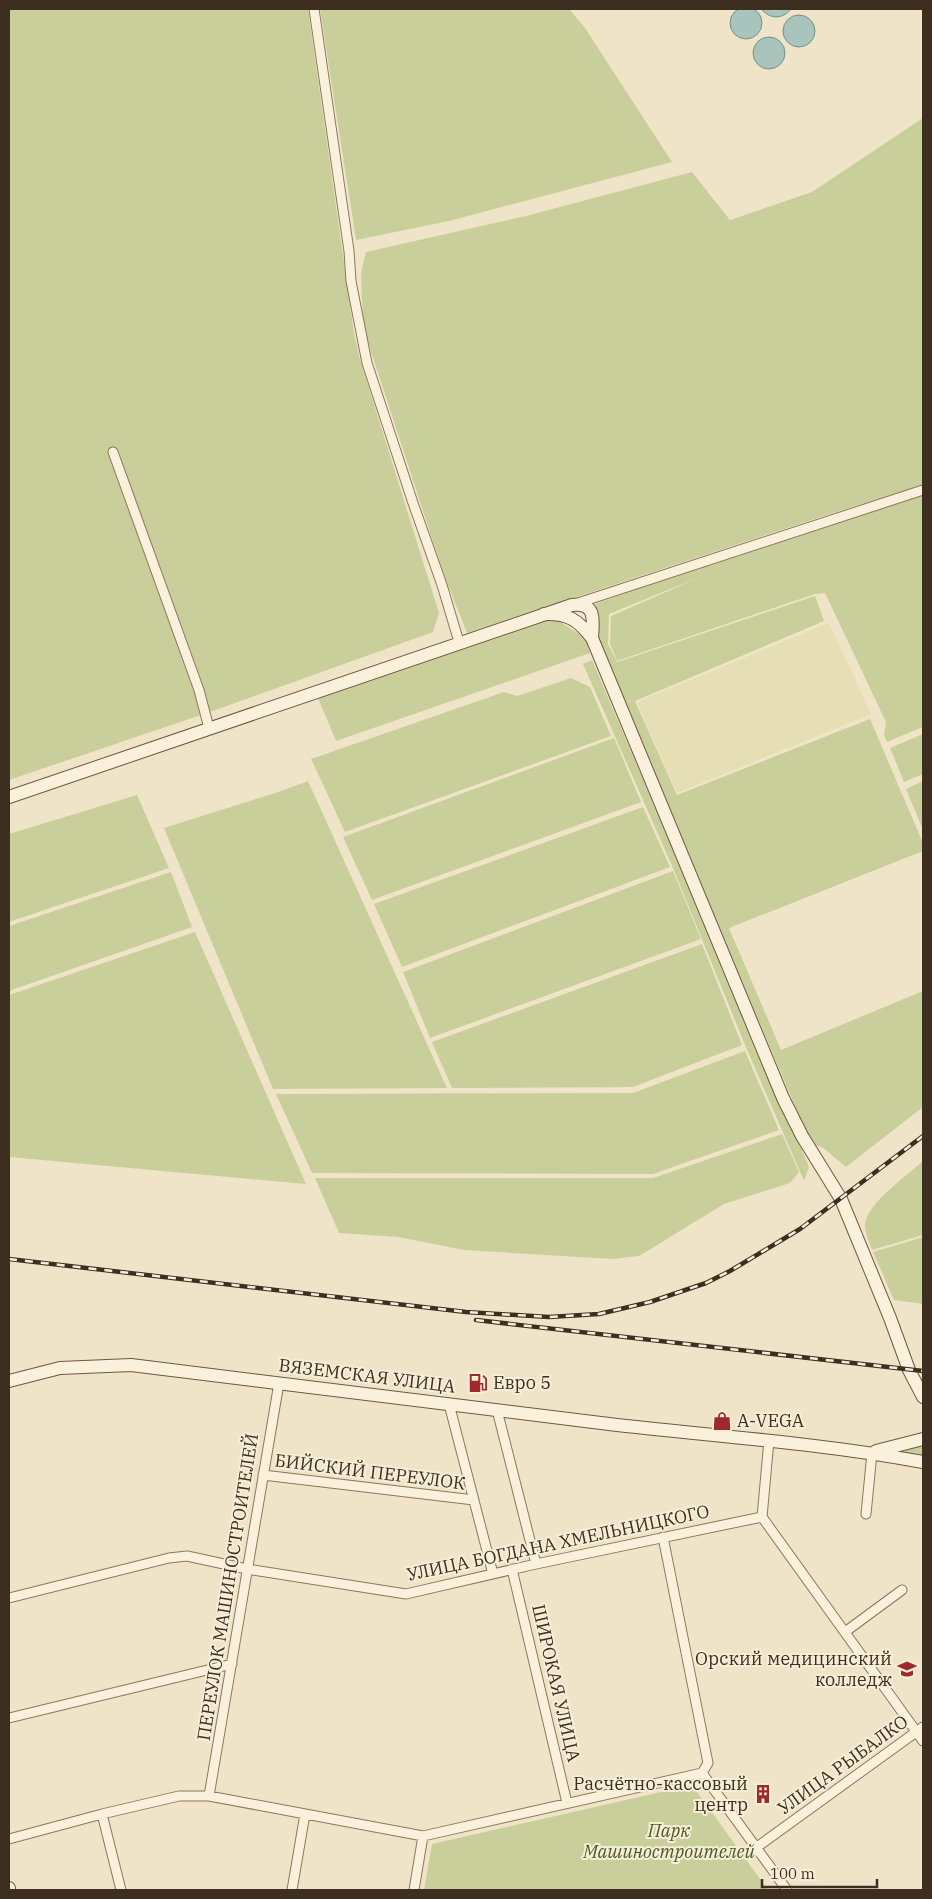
<svg xmlns="http://www.w3.org/2000/svg" width="932" height="1899" font-family="'IBM Plex Serif',serif">
<rect width="100%" height="100%" fill="#f0e4c8"/>
<path fill="#e6deb5" d="M829 623 871 714 677 793 637 702Z"/>
<path fill="#c9cf9b" d="M9 9H308L354 333 359 356 439 613 433 632 207 713 9 780Z
M320 9H569L585 28 672 162 449 221 356 240Z
M923 118V485L839 511 467 633 444 575 363 327 361 273 366 252 526 216 692 172 730 220 812 192Z
M923 494V727L887 742 884 735 886 722 825 593 815 594 617 661 610 644 611 616 700 577 609 614 608 644 617 662 815 596 824 621 635 701 677 795 870 719 923 843V851L729 928 781 1050 923 991V1107L846 1167 822 1147 812 1145 679 837 595 636V604L698 567 699 573V568Z
M551 616 585 638 590 653 336 741 318 698Z
M592 660 809 1167 804 1181 745 1045 673 868 583 664Z
M571 678 590 687 611 736 345 832 311 759 504 692 517 696Z
M923 734V774L904 782 890 748Z
M614 738 641 802 372 900 343 837Z
M308 781 447 1088 273 1089 164 828 278 792Z
M923 781V830L906 789Z
M137 795 169 868 9 922V834Z
M643 807 670 867 402 967 374 904Z
M673 871 701 939 430 1038 403 972Z
M171 872 192 927 9 991V926Z
M195 932 306 1184 9 1157V995Z
M702 944 742 1045 633 1087 452 1088 432 1042Z
M745 1051 779 1130 653 1174 312 1173 276 1094 633 1093Z
M782 1134 799 1172 790 1183 724 1204 639 1256 613 1259 464 1250 398 1237 339 1233 315 1178H653Z
M923 1161V1235L872 1250C870 1243 864 1231 865 1224 867 1203 908 1175 923 1161Z
M923 1237V1304L894 1300 873 1252Z
M923 1446V1457L905 1453V1450Z
M692 1785 768 1890H424L432 1844Z"/>
<path fill="#a9c4bc" stroke="#6f938a" d="M730 23a16 16 0 1 1 32 0a16 16 0 1 1-32 0Z
M761 9H791C782 20 770 19 761 9Z
M783 31a16 16 0 1 1 32 0a16 16 0 1 1-32 0Z
M753 53a16 16 0 1 1 32 0a16 16 0 1 1-32 0Z"/>
<g fill="none" stroke-linecap="round" stroke-linejoin="round">
<g stroke="#8d765c" stroke-width="11">
<path id="minor" d="M314 9 349 251 351 281 367 363 413 503 442 585 459 642
M113 452 199 690 209 728
M575 604 923 490
M449 1404 493 1574
M497 1410 536 1564
M263 1475 474 1500
M866 1514 872 1453
M762 1517 923 1741
M762 1517 769 1440
M663 1537 708 1763 702 1773
M512 1569 567 1803
M9 1598 169 1558 187 1556 247 1569 406 1594 536 1564 762 1517
M845 1632 902 1590
M9 1718 232 1664
M209 1796 279 1383
M102 1814 121 1890
M9 1839 102 1814 179 1796H209L423 1836 702 1773 787 1890
M757 1847 923 1727
M292 1890 305 1814
M414 1890 423 1836"/>
</g>
<g stroke="#6f573f" stroke-width="14">
<path id="secondary" d="M544 614C568 613 578 620 592 638L783 1098 802 1136 841 1199 890 1318 909 1370 923 1397
M9 797 572 605C597 602 593 621 592 638
M9 1381 60 1368 131 1365C290 1384 449 1405 609 1424 714 1436 819 1443 923 1462
M876 1451 923 1439
M9 1888V1890"/>
</g>
<use href="#minor" stroke="#faf1dc" stroke-width="9"/>
<use href="#secondary" stroke="#faf1dc" stroke-width="12"/>
<g stroke="#3d2e20" stroke-width="4.5">
<path id="rail" d="M9 1259 466 1312 549 1317 599 1314 650 1302 706 1283 730 1271 800 1229 923 1136
M476 1320 923 1371"/>
</g>
<use href="#rail" stroke="#f7eed8" stroke-width="2.5" stroke-dasharray="8" stroke-linecap="butt"/>
</g>
<defs>
<g id="fuel-bare" transform="scale(1.5)"><path d="M-5.5-6h7V0h2V4h1.3V-2.5L3-4.5l.8-.8L6-3V5H2.5V1h-1V6h-7ZM-4.2-4.7v3.2H.2V-4.7Z" fill="#9e2a2b" stroke="#f7eed8" stroke-width="2.5" paint-order="stroke"/></g>
<g id="shop-bare" transform="scale(1.5)"><path d="M-5-2.5h2.3a2.7 3.5 0 0 1 5.4 0H5L5.5 6h-11ZM-1.5-2.5h3a1.5 2.3 0 0 0-3 0Z" fill="#9e2a2b" stroke="#f7eed8" stroke-width="2.5" paint-order="stroke"/></g>
<g id="university-bare" transform="scale(1.5)"><path d="M0-5L7-2L0 1L-7-2ZM-4 1L0 2.5L4 1V4Q0 6-4 4Z" fill="#9e2a2b" stroke="#f7eed8" stroke-width="2.5" paint-order="stroke"/></g>
<g id="building-bare" transform="scale(1.5)"><path d="M-4-6H4V6H1V3H-1V6H-4ZM-2.5-4.3h1.7v1.8h-1.7ZM.8-4.3h1.7v1.8H.8ZM-2.5-1h1.7V.8h-1.7ZM.8-1h1.7V.8H.8Z" fill="#9e2a2b" stroke="#f7eed8" stroke-width="2.5" paint-order="stroke"/></g>
</defs>
<g fill-rule="evenodd">
<use href="#fuel-bare" x="478" y="1383"/>
<use href="#shop-bare" x="722" y="1421"/>
<use href="#university-bare" x="907" y="1669"/>
<use href="#building-bare" x="763" y="1794"/>
</g>
<g text-anchor="middle" stroke-width="4" stroke-linejoin="round" paint-order="stroke">
<g font-size="18" fill="#3d2e20" stroke="#f7eed8">
<text transform="translate(367 1376) rotate(7)" y="6">ВЯЗЕМСКАЯ УЛИЦА</text>
<text transform="translate(370 1472) rotate(7)" y="6">БИЙСКИЙ ПЕРЕУЛОК</text>
<text transform="translate(558 1543) rotate(-12)" y="6">УЛИЦА БОГДАНА ХМЕЛЬНИЦКОГО</text>
<text transform="translate(228 1587) rotate(-81)" y="6">ПЕРЕУЛОК МАШИНОСТРОИТЕЛЕЙ</text>
<text transform="translate(556 1683) rotate(77)" y="6">ШИРОКАЯ УЛИЦА</text>
<text transform="translate(843 1765) rotate(-36)" y="6">УЛИЦА РЫБАЛКО</text>
</g>
<g font-size="18" fill="#3d2e20" stroke="#f7eed8" text-anchor="start">
<text x="493" y="1389">Евро 5</text>
<text x="737" y="1427">A-VEGA</text>
<text x="892" y="1665" text-anchor="end">Орский медицинский<tspan x="892" dy="21">колледж</tspan></text>
<text x="748" y="1790" text-anchor="end">Расчётно-кассовый<tspan x="748" dy="21">центр</tspan></text>
</g>
<g font-size="18" font-style="italic" fill="#4d5a26" stroke="#f7eed8">
<text x="669" y="1837">Парк<tspan x="669" dy="21">Машиностроителей</tspan></text>
</g>
</g>
<rect width="932" height="1899" fill="none" stroke="#3d2e20" stroke-width="20"/>
<path d="M762 1879v8h115v-8" fill="none" stroke="#3d2e20" stroke-width="2.5"/>
<text x="770" y="1879" font-size="15" fill="#3d2e20" stroke="#f7eed8" stroke-width="4" paint-order="stroke">100 m</text>
</svg>
